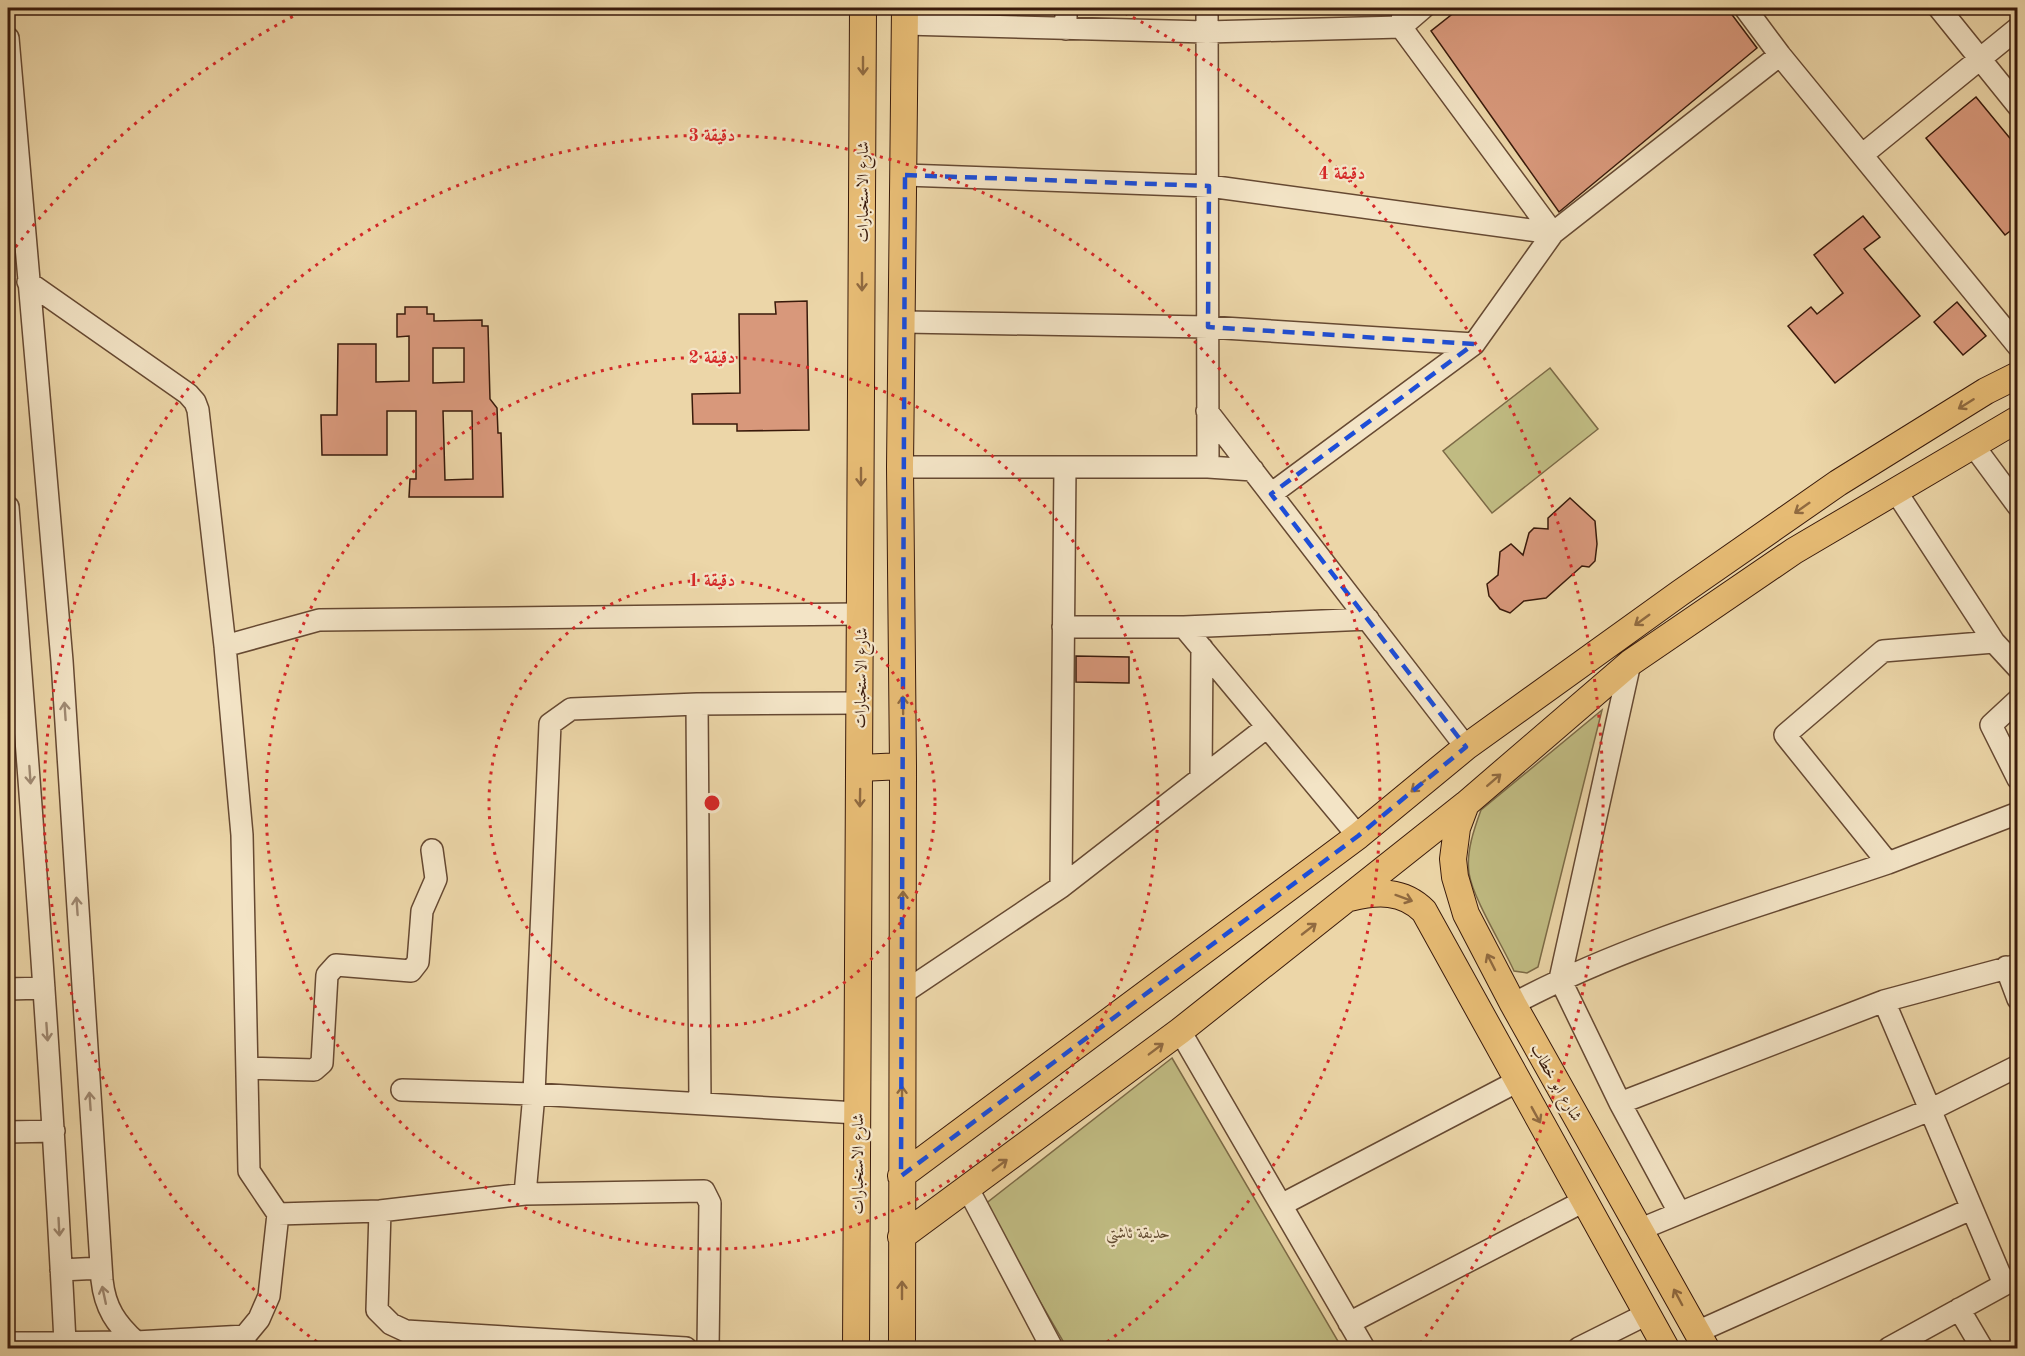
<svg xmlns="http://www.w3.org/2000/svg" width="2025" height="1356" font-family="'Old Standard TT',Amiri,serif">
<rect width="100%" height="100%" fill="#ecd6a8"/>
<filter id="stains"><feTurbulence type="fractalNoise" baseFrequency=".00333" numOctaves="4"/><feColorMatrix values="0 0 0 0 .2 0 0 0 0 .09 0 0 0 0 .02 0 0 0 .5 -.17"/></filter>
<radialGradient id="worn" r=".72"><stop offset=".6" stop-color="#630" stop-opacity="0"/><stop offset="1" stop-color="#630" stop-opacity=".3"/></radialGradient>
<path fill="#c0bb82" stroke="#7c6a46" stroke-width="1.5" d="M1550 368 1598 429 1492 513 1443 451Z
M1602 710 1538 967 1527 973 1514 971C1503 946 1473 899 1469 873 1466 852 1474 829 1481 810Z
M1172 1058 1342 1348H1067L984 1205Z"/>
<path fill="#d8987b" stroke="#391a0b" stroke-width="1.5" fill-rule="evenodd" d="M1460 8H1727L1757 48 1559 212 1431 31Z
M1976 97 2018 148V225L2005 235 1926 138Z
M1863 216 1880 237 1864 249 1920 316 1835 383 1788 326 1811 307 1817 314 1843 293 1814 255Z
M807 301 809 430 737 431V424H693L692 394 740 393 739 314H776L775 302Z
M1957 302 1986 336 1963 355 1934 322Z
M405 307H427V314H434V321L482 320V326H488L490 399 497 408 498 433H501L503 497H409L410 479H416V411H387V455H322L321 415H337L338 344H376V382L409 381V336L397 337V314H405ZM433 348H464V382L433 383ZM443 411H472L473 479 445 480Z
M1570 498 1595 521 1597 544 1595 561 1589 567 1582 566 1546 598 1524 601 1510 613 1500 609 1489 596 1487 584 1498 575 1500 552 1511 544 1523 555 1529 533 1534 528 1548 529V518Z
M1076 656 1129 657V683L1076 682Z"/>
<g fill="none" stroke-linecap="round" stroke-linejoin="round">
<g stroke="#664932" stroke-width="24">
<path id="minor" d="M1066 8V29
M1207 8 1208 467
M1745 8 1780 55 2018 346
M1939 8 2018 106
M905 24 1207 32 1401 27 1423 8
M8 38 62 661 102 1280C105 1308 116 1324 136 1342
M1862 155 2018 28
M905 175 1209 186 1553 233 1780 55
M28 282 188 394 195 402 198 410 225 646 242 835 249 1171 278 1214 269 1296 259 1319 245 1336V1348
M904 322 1208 327 1474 344
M1207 411 1466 747
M1973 445 2018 506
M900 467H1208L1253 470
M1895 490 1994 642 2018 668
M1271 494 1474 344 1553 233 1401 27 1404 8
M8 507C30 785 51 1063 65 1342
M1063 627H1184L1368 619
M1184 627 1358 836
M1994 642 1883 651 1785 735 1888 863 2018 813
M225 646 319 620 860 614
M1630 663 1560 979 1620 1103 1679 1212
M2018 700 1991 725 2018 779
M697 704 700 1103
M1201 778 1202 648
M1061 887 1065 467
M2006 967 2018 999
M8 989 44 988
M903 993 1061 887 1267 727
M1884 1001 2004 1284
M1513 1004C1631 941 1761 906 1888 863
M1180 1031 1364 1348
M247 1068 314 1070 322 1063 327 975 336 965 411 971 418 962 422 911 436 879 432 850
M402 1090 534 1094 857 1113
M1620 1103 1884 1001 2018 965
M8 1132 54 1131
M968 1189 1052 1348
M525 1194 534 1094 550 724 571 709 697 704 857 703
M1281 1205 1518 1081
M380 1211 377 1310 391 1324 406 1331 686 1348
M278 1214 380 1211 525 1194 704 1191 710 1203 708 1348
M1641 1229 1932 1109 2018 1066
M61 1270 101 1268
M1959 1309 1982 1348
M1349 1323 1584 1201
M1697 1332 1971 1209
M8 1343 136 1342 245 1336
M1579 1348 1647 1314
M1889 1348 2018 1277"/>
</g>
<g stroke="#391a0b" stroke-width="28">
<path id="major" d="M860 768 903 766
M1466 804 1457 828 1453 859 1455 877 1466 914 1513 1004 1706 1348
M1350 898C1377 891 1403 890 1424 911L1666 1348
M901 1176 1358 836 1466 747 1680 593 1838 483 1986 391 2018 375
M901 1237 1180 1031 1466 804 1630 663 1794 551 2018 419
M856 1348 863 8
M902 1348 903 766 900 467 905 8"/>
</g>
<use href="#minor" stroke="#f3e4c6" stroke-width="21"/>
<use href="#major" stroke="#e6bb74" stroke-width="26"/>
</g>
<defs><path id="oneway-shaft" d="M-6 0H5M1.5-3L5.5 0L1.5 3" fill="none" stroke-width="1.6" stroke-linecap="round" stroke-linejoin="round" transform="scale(1.5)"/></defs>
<g stroke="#906a40">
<use href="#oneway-shaft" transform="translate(863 66) rotate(90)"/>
<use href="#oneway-shaft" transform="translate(862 282) rotate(90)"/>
<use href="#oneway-shaft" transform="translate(1966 404) rotate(148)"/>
<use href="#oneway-shaft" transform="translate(861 477) rotate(90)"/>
<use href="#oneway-shaft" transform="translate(1802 508) rotate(145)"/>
<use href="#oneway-shaft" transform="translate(1642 620) rotate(144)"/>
<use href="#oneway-shaft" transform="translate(903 705) rotate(-91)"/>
<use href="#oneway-shaft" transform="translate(1494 780) rotate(-41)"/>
<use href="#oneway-shaft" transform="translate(1418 786) rotate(141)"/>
<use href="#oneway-shaft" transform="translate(860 798) rotate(91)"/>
<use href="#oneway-shaft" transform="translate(1404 898) rotate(20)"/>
<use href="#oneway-shaft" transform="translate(903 900) rotate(-90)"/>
<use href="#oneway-shaft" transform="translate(1309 929) rotate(-38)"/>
<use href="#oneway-shaft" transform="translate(1491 962) rotate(-117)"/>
<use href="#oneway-shaft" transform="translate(1156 1049) rotate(-37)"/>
<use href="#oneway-shaft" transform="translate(902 1095) rotate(-89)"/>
<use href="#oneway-shaft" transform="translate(1536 1115) rotate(61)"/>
<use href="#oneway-shaft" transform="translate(1000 1165) rotate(-37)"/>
<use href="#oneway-shaft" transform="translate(902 1290) rotate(-90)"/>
<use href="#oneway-shaft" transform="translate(1678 1297) rotate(-118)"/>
</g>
<g stroke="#9f8972">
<use href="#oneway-shaft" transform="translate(65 711) rotate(-94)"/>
<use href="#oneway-shaft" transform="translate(30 775) rotate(86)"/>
<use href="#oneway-shaft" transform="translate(77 906) rotate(-94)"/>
<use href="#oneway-shaft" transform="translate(47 1032) rotate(86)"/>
<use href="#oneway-shaft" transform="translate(90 1101) rotate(-94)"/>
<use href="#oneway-shaft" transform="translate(59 1227) rotate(87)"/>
<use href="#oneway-shaft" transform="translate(104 1295) rotate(-102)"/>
</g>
<path fill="none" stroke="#1d4ed8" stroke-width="4.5" stroke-dasharray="12 8" stroke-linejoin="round" d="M905 175 1209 186 1208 327 1474 344 1271 494 1466 747 1358 836 901 1176Z"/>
<g fill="none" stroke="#d62828" stroke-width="3" stroke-dasharray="3 6">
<circle cx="712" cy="803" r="223"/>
<circle cx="712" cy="803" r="446"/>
<path d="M324 1347A668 668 0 1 1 1100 1347"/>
<path d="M10 254A891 891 0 0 1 307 9M1117 9A891 891 0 0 1 1419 1345"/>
</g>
<g text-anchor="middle" stroke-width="4.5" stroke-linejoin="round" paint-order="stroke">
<g font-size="16" fill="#391a0b" stroke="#f3e4c6">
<text transform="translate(862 192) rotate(-90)" y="6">شارع الاستخبارات</text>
<text transform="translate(860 678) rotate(-89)" y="6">شارع الاستخبارات</text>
<text transform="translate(1557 1082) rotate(60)" y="6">شارع ابو خطاب</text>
<text transform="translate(857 1164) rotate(-90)" y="6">شارع الاستخبارات</text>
</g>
<g font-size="16" font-style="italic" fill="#624a2f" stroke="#f3e4c6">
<text x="1138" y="1238">حديقة ئاشتي</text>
</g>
</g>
<circle cx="712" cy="803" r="9" fill="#d62828" stroke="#f3e4c6" stroke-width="3"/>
<g font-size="18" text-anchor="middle" font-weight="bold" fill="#d62828" stroke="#f3e4c6" stroke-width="4.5" stroke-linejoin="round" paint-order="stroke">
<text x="712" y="141">3 دقيقة</text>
<text x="1342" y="179">4 دقيقة</text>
<text x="712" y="363">2 دقيقة</text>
<text x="712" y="586">1 دقيقة</text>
</g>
<rect width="2025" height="1356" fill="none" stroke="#ecd6a8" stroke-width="30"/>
<rect x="9" y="9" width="2007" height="1338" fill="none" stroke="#391a0b" stroke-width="3"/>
<rect x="15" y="15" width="1995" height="1326" fill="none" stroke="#391a0b" stroke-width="1.5"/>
<rect width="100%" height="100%" filter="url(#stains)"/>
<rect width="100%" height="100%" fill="url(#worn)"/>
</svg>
